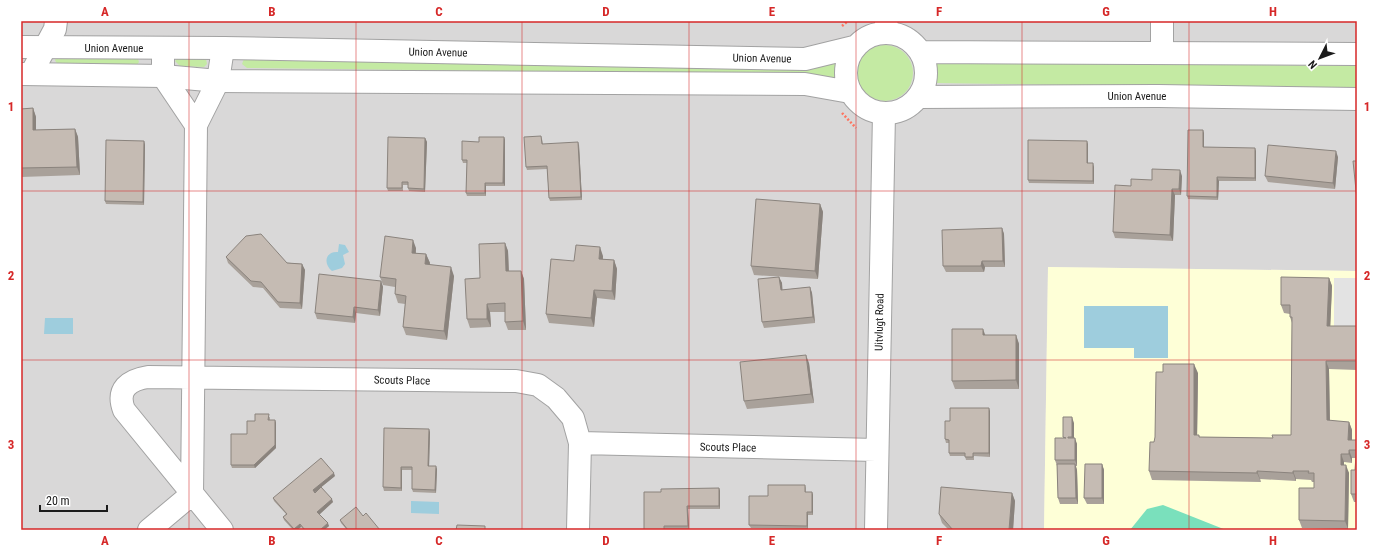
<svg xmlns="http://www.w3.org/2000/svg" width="1378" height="551" font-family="'Roboto Condensed',sans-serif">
<rect width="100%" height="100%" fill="#ede9e0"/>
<path fill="#d9d8d8" d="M21 21H1357V271L1048 267 1044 530H21Z"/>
<path fill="#feffd7" d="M1048 267 1357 271V530H1044Z"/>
<path fill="#c4eaa3" d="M857 73a28 28 0 1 1 56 0a28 28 0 1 1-56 0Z
M179 57 206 59 207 64 204 67 180 66 175 61Z
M56 58 138 59 139 62 137 65 57 64 55 60Z
M244 59 823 66 843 62 842 80 819 75 247 68 242 64Z
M937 62 1357 66V89L937 83Z"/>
<path fill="#7ae0bc" d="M1163 505 1226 530H1130L1147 509Z"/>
<path fill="#e3e3e3" d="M1334 278H1357V333L1334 332Z"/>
<path fill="#9ecddd" d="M339 244 345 245 349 252 343 255 345 264 342 268 332 271C323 264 325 251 338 252Z
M1084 306H1168V358H1134V348H1084Z
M45 318H73V334H44Z
M411 501 439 502V514L411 513Z"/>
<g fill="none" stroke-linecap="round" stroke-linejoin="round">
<g stroke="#a2a2a2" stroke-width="24">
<path id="minor" d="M886 21 888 33
M163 48V76L196 125
M1162 52V21
M31 74 55 29 56 21
M580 443 876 450
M192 494 196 125 218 81 223 48
M149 530 192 494
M222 530 124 410C116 389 129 380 148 377L516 381 538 385 556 398 573 418 580 443 578 530
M876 530 884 113"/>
</g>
<g stroke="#a2a2a2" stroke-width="24">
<path id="tertiary" d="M846 73a40 40 0 1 1 80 0a40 40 0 1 1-80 0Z
M21 47 223 48 805 59 854 47
M920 52 1357 54
M21 74 163 76 218 81 805 84 850 92
M918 97 1158 96 1357 99"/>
</g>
<path stroke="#fe7560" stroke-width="2.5" stroke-dasharray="2 2" stroke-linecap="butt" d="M842 26 848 21
M842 113 856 128"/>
<use href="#minor" stroke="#fff" stroke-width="22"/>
<use href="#tertiary" stroke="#fff" stroke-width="22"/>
</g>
<path fill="#a9a19a" d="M33 108 36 117V130L75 129 78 137 80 175 21 177V109Z
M1204 133V147L1256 151V181H1219L1218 200 1188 199 1187 196Z
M541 136 542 139 543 144 579 145 582 200 550 201 549 198 547 169 527 170 526 167Z
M504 137 505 140V186H486V196H467L466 193 467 163H463L462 160 479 142Z
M425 138 427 142 425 192 409 191 408 188V185H403V191H388L387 188Z
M144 141 145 145 144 205 106 204 105 201Z
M1088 144V163L1094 167V184L1029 183 1028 180Z
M1338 157 1335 189 1268 182 1265 176Z
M1182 176 1181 195H1175L1173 241 1115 238 1113 232 1131 186 1152 180Z
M820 204 823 212 818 279 754 275 751 266Z
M1002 228 1004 234 1005 267H985L984 272H946L943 266Z
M505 243 508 251 509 271H521L524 279 526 330H508L505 322V312H490L491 327 470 328 467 319 480 278Z
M416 248V253L426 254 430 263 429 265 454 276 447 340 406 335 403 327 405 304 398 303 395 294V287L383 285 380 277Z
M603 256V259L614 260 617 269 615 300 597 298 594 327 549 323 546 314 574 261Z
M226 257 302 264 305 270 302 309 280 308 263 288 253 287 228 263Z
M779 277 782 283V290L810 287 812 293 815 323 764 328 762 322Z
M1329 278 1332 286 1330 326H1357V370L1329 369 1330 421 1349 422 1352 430V440H1357V502H1354L1351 494 1355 470 1356 458H1352V463L1344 462V465L1349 473 1348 529 1302 528 1299 520 1314 488V482H1312L1311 480 1296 479V481L1260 479 1261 482 1152 480 1149 471 1154 442 1198 373 1197 435 1200 437 1273 438 1291 435 1292 323 1290 317V314L1284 313 1281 305Z
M381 281 383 287 380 316 356 313 355 323 317 319 315 313Z
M985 335H1016L1019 344V389H955L952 381Z
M809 363 814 403 747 409 744 401Z
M990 411V457L974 456V460H966L965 456H950L949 453V443H946L945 439 950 421Z
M270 417V420H275L276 423V448L255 468H232L231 465 247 434 255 421Z
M1074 423V438L1077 444V466H1076L1077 470 1078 504H1060L1058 498 1057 466 1055 460 1063 438V437Z
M430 432 429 466 437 469 436 493 413 492 412 489V470H402V491H384L383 487Z
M1102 464 1104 470V504H1087L1084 498Z
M335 476 315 492 333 502 319 514 329 526 324 530H304L301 527 297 530H293L284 520 283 517 286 514 274 501 273 498Z
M805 485 806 488V492H812L813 495V515H808V529L751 528 749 525 768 496Z
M719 488 720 491V509H688L689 529 644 530 661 492Z
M1012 493 1015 501 1013 530H949L942 523 939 514Z
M363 516 380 530H347L341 523 340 520Z"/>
<path fill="#8a837d" d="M33 108 36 117V138L33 130Z
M75 129 78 137 80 175 77 167Z
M1203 130 1204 133V150L1203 147Z
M504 137 505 140V186L503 183Z
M425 138 427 142 425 192 424 189Z
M144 141 145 145 144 205 143 202Z
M1087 141 1088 144V166L1087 163Z
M578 142 579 145 582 200 581 197Z
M1255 148 1256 151V181L1255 178Z
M1336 151 1338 157 1335 189 1333 183Z
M1093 163 1094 167V184L1093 181Z
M1180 170 1182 176 1181 195 1179 189Z
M1217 177 1219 181 1218 200 1217 197Z
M485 183 486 186V196L485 193Z
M1172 189 1175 195 1173 241 1170 235Z
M820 204 823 212 818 279 815 271Z
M1002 228 1004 234 1005 267 1003 261Z
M413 240 416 248 415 261 412 253Z
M505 243 508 251 509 279 506 271Z
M600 247 603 256 602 268 599 259Z
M426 254 430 263 428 273 425 264Z
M614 260 617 269 615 300 612 291Z
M982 261 985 267 984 272 981 266Z
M302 264 305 270 302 309 300 303Z
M451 267 454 276 447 340 444 331Z
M521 271 524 279 526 330 523 321Z
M779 277 782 283 783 296 781 290Z
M1329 278 1332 286 1330 334 1327 326Z
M381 281 383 287 380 316 378 310Z
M810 287 812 293 815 323 813 317Z
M594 290 597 298 594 327 591 318Z
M487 304 490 312 491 327 487 319Z
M354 307 356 313 355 323 353 317Z
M983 329 986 337 983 335Z
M1016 335 1019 344V389L1016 380Z
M806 355 809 363 814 403 811 394Z
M1326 361 1329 369 1330 429 1327 420Z
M1194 364 1198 373 1197 443 1194 435Z
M989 408 990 411V457L989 453Z
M1072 417 1074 423V443L1072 437Z
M275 420 276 423V448L255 468 254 465Z
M1349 422 1352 430V448L1348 440Z
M429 429 430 432 429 469 428 466Z
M1075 438 1077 444V466L1075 460Z
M1349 450 1352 458V463L1349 454Z
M1341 454 1344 462V473L1341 465Z
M1075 464 1077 470 1078 504 1076 498Z
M1102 464 1104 470V504L1102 498Z
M1346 465 1349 473 1348 529 1345 521Z
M436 466 437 469 436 493 435 490Z
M401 467 402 470V491L401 488Z
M1257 471 1260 479 1261 482 1257 473Z
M1293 471 1296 479V481L1293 473Z
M334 473 335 476 314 493 313 490Z
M719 488 720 491V509L719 506Z
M812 492 813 495V515L812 512Z
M1012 493 1015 501 1013 530H1009Z
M332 499 333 502 319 515 317 512Z
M687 506 688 509 689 529 688 526Z
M807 512 808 515V529L807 526Z
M328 523 329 526 324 530H320Z
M300 524 301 527 297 530H294V529Z"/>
<path fill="#c5bbb3" stroke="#8a837d" d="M33 108V130L75 129 77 167 21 168V109Z
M1188 130H1203V147L1255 148V178L1217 177V197L1187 196Z
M541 136 542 144 578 142 581 197 549 198 547 166 526 167 524 137Z
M388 137 425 138 424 189 408 188V182H402V188H387Z
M479 137H504L503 183H485V193H466L467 160H462V141L479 142Z
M106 140 144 141 143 202 105 201Z
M1028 140 1087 141V163H1093V181L1028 180Z
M1268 145 1336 151 1333 183 1265 176Z
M1353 161H1357V200Z
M1152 169 1180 170 1179 189H1172L1170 235 1113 232 1115 185 1131 186V179L1152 180Z
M756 199 820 204 815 271 751 266Z
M1002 228 1003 261H982L981 266H943L942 230Z
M261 234 287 263 302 264 300 303 278 302 261 282 251 281 226 257 246 236Z
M385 236 413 240 412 253 426 254 425 264 451 267 444 331 403 327 406 296 395 294 396 279 380 277Z
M505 243 506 271H521L523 321 505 322V303L487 304V319H467L465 279 480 278 479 244Z
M576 245 600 247 599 259 614 260 612 291 594 290 591 318 546 314 551 259 574 261Z
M319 274 381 281 378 310 354 307 353 317 315 313Z
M779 277 781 290 810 287 813 317 762 322 758 279Z
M1281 277 1329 278 1327 326H1357V361H1326L1327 420 1349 422 1348 440H1357V450H1349V454H1341V465H1346L1345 521 1299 520V488H1314V473H1308L1309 471H1293V473L1257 471V473L1149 471 1150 442H1154L1155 437 1156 372H1163V364H1194V435H1199V437L1273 438 1272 435H1291L1292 317H1290V305H1281Z
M952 329H983V335H1016V380L952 381Z
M806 355 811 394 744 401 740 362Z
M950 408H989V453H973V457H965V453H949V440L945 439V421H950Z
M255 414H269L268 420H275V445L254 465H231V434H247V421H255Z
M1063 417H1072V437H1068V438H1075V460H1055V438H1066L1063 437Z
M384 428 429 429 428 466H436L435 490 412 489V467H401V488L383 487Z
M1356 456H1357V494H1351V470H1355Z
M321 458 334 473 313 490 315 493 321 487 332 499 317 512 328 523 320 530H305L300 524 294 529 283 517 287 514 273 498Z
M1057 464H1075L1076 498H1058Z
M1085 464H1102V498H1084Z
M768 485H805V492H812V512H807V526L749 525V496H768Z
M941 487 1012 493 1009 530H953L939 514Z
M719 488V506H687L688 526H664V530H644V492H661V489Z
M356 507 363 516 366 513 380 530H348L340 520Z
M457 525 485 526V530H456Z"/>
<path fill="none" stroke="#d62828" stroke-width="1" stroke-opacity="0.55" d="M189 21V530M356 21V530M522 21V530M689 21V530M856 21V530M1022 21V530M1189 21V530M21 191H1357M21 360H1357"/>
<g text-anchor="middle" stroke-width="3" stroke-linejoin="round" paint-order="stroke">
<g font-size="11" fill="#1b1b1b" stroke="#fff">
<text x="114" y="52">Union Avenue</text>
<text transform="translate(438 52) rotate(1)" y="4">Union Avenue</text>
<text transform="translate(762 58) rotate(1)" y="4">Union Avenue</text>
<text x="1137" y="100">Union Avenue</text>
<text transform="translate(879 322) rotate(-89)" y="4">Uitvlugt Road</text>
<text transform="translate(402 380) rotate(1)" y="4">Scouts Place</text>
<text transform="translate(728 447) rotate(1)" y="4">Scouts Place</text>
</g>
</g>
<rect width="1378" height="551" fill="none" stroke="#ffffff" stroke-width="44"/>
<g transform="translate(1320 58) rotate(228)" stroke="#ffffff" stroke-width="3" paint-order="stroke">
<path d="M0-3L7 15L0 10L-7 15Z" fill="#1b1b1b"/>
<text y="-6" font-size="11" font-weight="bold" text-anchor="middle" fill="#1b1b1b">N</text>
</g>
<path d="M40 505v6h67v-6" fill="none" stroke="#1b1b1b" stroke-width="2"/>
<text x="46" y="505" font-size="12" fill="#1b1b1b" stroke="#ffffff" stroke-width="3" paint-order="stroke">20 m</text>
<rect x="22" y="22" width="1334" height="507" fill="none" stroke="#d62828" stroke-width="1.5"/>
<g font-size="13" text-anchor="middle" font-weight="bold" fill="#d62828">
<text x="105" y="16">A</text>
<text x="272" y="16">B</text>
<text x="439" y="16">C</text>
<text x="606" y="16">D</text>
<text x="772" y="16">E</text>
<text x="939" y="16">F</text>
<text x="1106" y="16">G</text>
<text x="1273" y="16">H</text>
<text x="11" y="111">1</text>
<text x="1367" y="111">1</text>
<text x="11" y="280">2</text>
<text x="1367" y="280">2</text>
<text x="11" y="449">3</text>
<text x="1367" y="449">3</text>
<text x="105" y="545">A</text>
<text x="272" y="545">B</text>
<text x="439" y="545">C</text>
<text x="606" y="545">D</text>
<text x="772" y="545">E</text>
<text x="939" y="545">F</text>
<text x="1106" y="545">G</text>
<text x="1273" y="545">H</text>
</g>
</svg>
